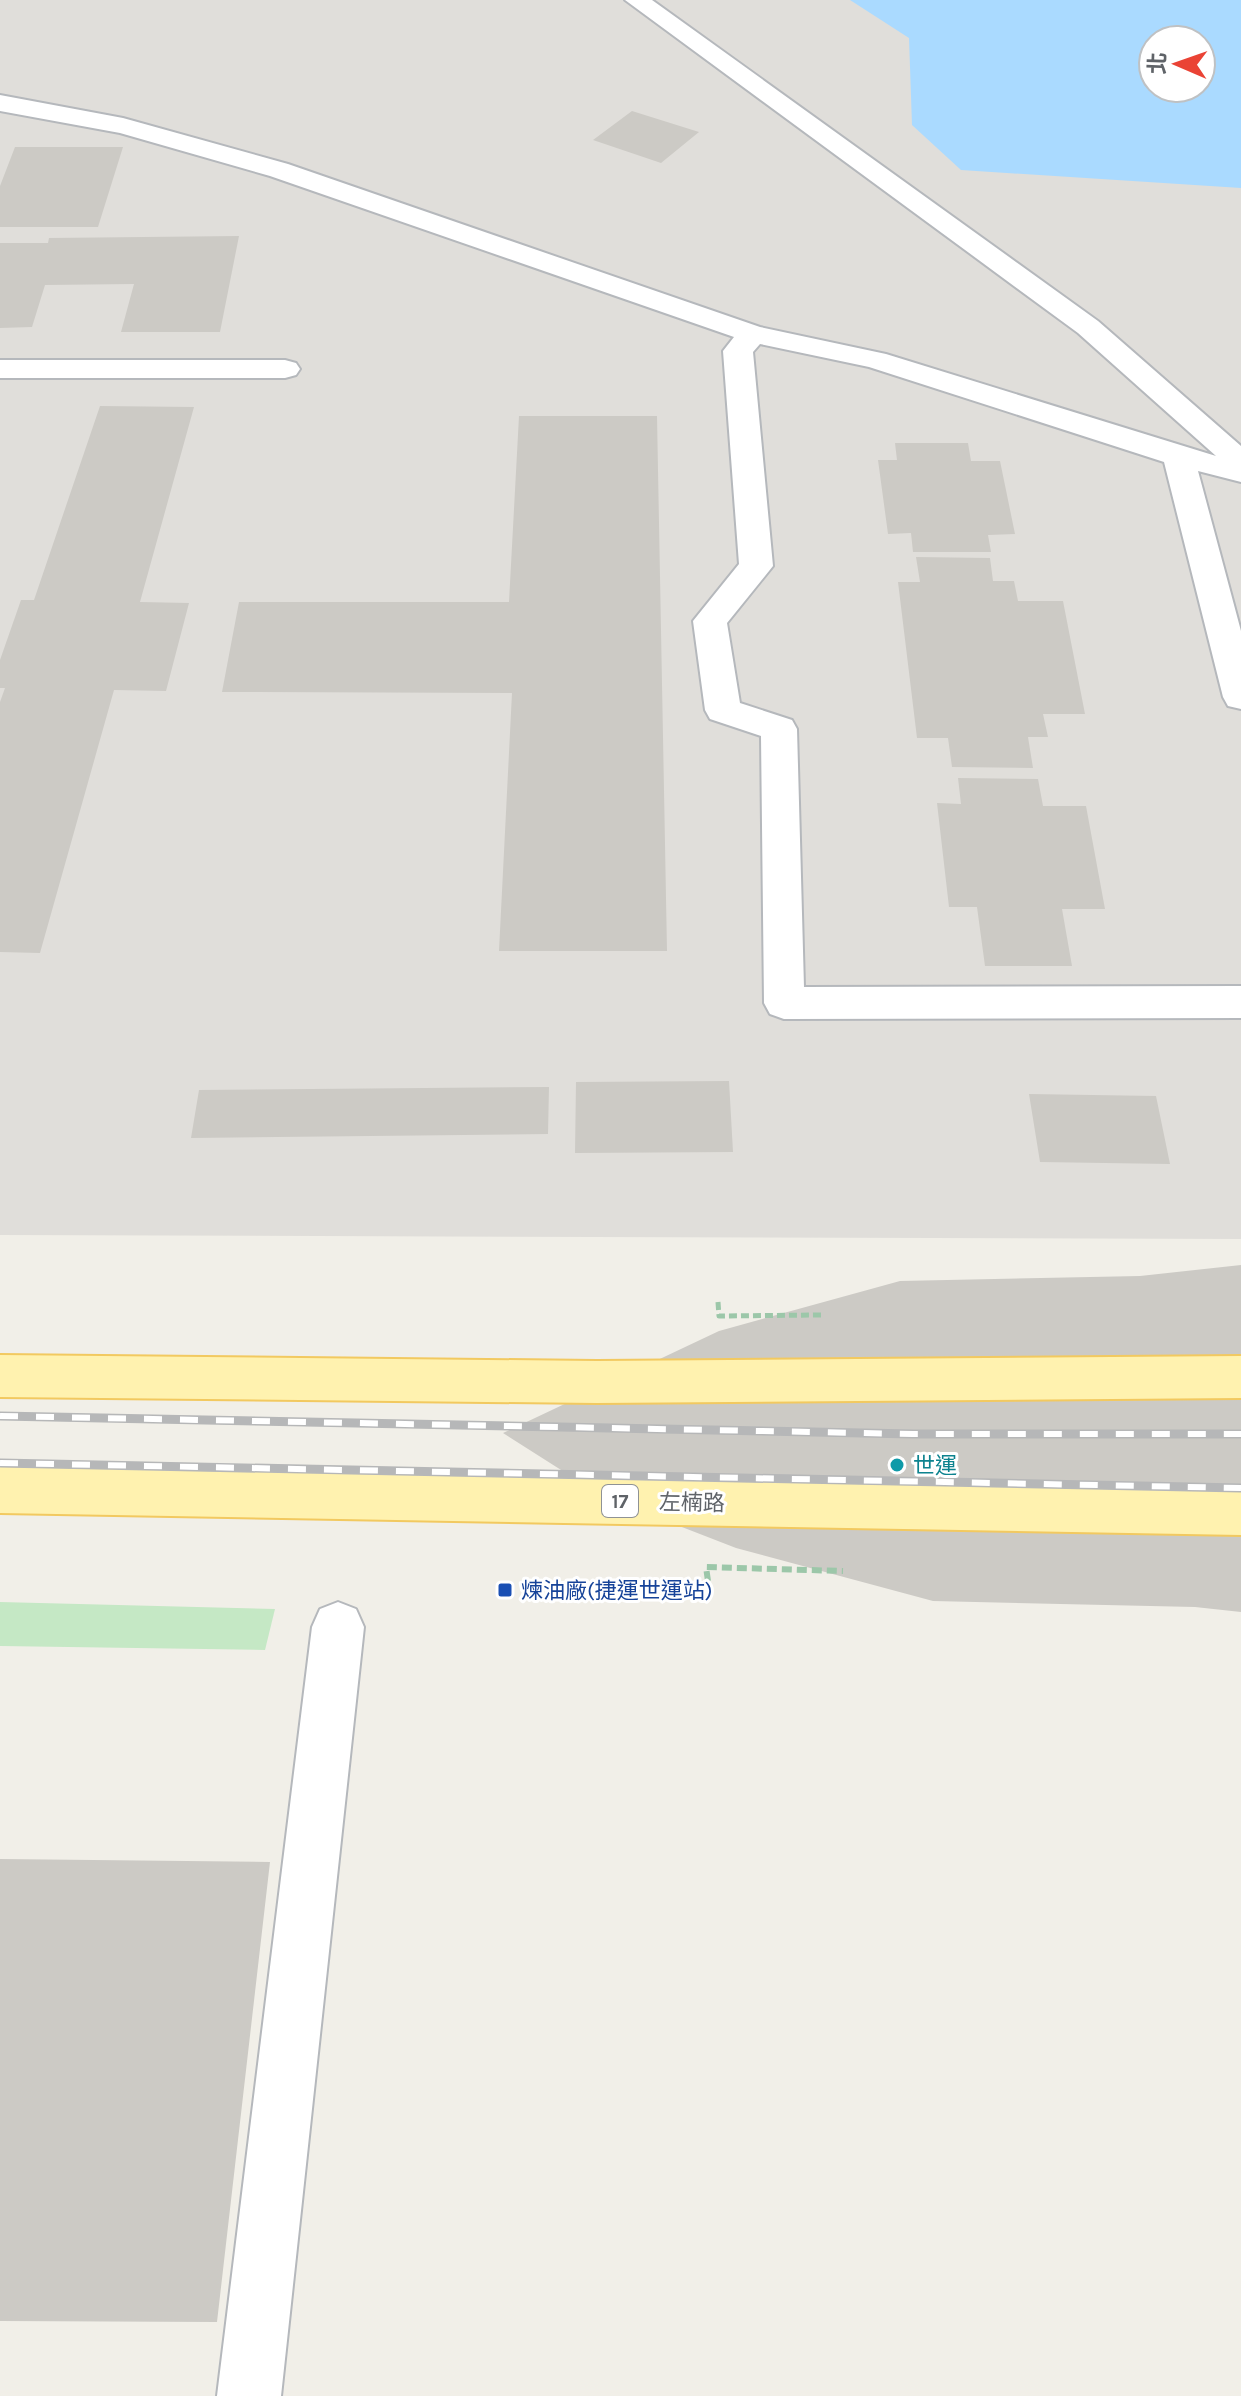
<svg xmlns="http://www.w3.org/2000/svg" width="1241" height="2396" font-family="Karla,'Noto Sans TC',sans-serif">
<rect width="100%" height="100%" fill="#f1efe8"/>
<path fill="#e0deda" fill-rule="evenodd" d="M0 0H1241V1239L0 1235ZM1153 40H1201V88H1153Z"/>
<path fill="#c5e8c5" d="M0 1602 275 1609 265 1650 0 1646Z"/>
<path fill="#aadaff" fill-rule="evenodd" d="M850 0H1241V188L961 170 912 125 909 38ZM1153 40H1201V88H1153Z"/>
<path fill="#cccac5" d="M632 111 699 132 661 163 593 140Z
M15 147H123L98 227H0V186Z
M239 236 220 332H121L134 284 45 285 32 327 0 328V243H48L49 238Z
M100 406 194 407 140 602 189 603 166 691 114 690 40 953 0 952V702L5 688H0V660L21 600H34Z
M519 416H657L667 951H499L512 693 222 692 239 602H509Z
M895 443H968L971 461H1000L1015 534 988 535 991 552H913L911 533 888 534 878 460H897Z
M916 557 990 558 993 581H1014L1018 601H1063L1085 714H1043L1048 737H1028L1033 768 952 767 948 738H917L898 582H920Z
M958 778 1038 779 1043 806H1086L1105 909H1062L1072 966H985L977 907H949L937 803 961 804Z
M729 1081 733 1152 575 1153 576 1082Z
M549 1087 548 1134 191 1138 199 1090Z
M1029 1094 1156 1096 1170 1164 1040 1162Z
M1241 1265V1612L1195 1607 933 1601 736 1548 602 1496 503 1433 719 1331 900 1281 1140 1276Z
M0 1859 270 1862 217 2322 0 2321Z"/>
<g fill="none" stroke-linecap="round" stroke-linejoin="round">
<g stroke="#b5b8bc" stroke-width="4">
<path id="minor" d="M625 0H652L1098 321 1241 446V482L1198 471 1241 631V709L1228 706 1223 697 1164 462 869 367 760 344 753 352 773 566 727 623 740 703 792 720 797 729 804 987 1241 986V1018L784 1019 770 1014 764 1003 761 736 710 719 705 710 693 621 739 564 723 351 734 337 270 176 120 133 0 111V95L123 118 288 164 760 327 886 354 1216 456 1078 333Z
M0 360H285L296 363 300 369 296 375 285 378H0Z
M338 1602 356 1609 364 1627 281 2396H217L312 1627 320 1609Z"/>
</g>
<g stroke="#f2c960" stroke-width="4">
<path id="major" d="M0 1355 597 1361 1241 1356V1398L597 1403 0 1397Z
M0 1467 1241 1489V1535L0 1513Z"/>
</g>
<path stroke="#9cc7a9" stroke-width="5" stroke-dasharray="8 4" stroke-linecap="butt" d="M718 1302 719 1316 821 1315"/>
<path stroke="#9cc7a9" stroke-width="6" stroke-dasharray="10 5" stroke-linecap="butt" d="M708 1581 706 1567 843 1571"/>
<use href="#minor" fill="#fff" fill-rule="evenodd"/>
<use href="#major" fill="#fff2af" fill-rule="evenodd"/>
<g stroke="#b6b7b8" stroke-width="9">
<path id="rail" d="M0 1416 913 1434H1241
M0 1463 1241 1488"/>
</g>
<use href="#rail" stroke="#fff" stroke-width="6" stroke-dasharray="18" stroke-linecap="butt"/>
</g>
<circle fill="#0f9aa8" stroke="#fff" stroke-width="3" cx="897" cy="1465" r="8"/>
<rect fill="#1a4fb4" stroke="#fff" stroke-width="3" x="497" y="1582" width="16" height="16" rx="4"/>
<g text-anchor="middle" stroke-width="6" stroke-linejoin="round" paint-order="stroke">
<rect fill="#fff" stroke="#8f9295" stroke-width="2" x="602" y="1485" width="36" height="32" rx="6"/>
<g font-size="20" font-weight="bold" fill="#5f6368">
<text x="620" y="1508">17</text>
</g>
<g font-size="22" fill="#0d838f" stroke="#fff" text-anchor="start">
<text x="913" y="1473">世運</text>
</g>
<g font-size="22" fill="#5f6368" stroke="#fff">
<text transform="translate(692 1502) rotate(1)" y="8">左楠路</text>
</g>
<g font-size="22" fill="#164399" stroke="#fff" text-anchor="start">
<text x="521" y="1598">煉油廠(捷運世運站)</text>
</g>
</g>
<g transform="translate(1177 64) rotate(272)"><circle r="38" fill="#ffffff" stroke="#bfc1c3" stroke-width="2"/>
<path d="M0-6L14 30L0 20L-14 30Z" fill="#ea4335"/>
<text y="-12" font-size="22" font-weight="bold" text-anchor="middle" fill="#5f6368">北</text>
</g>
</svg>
